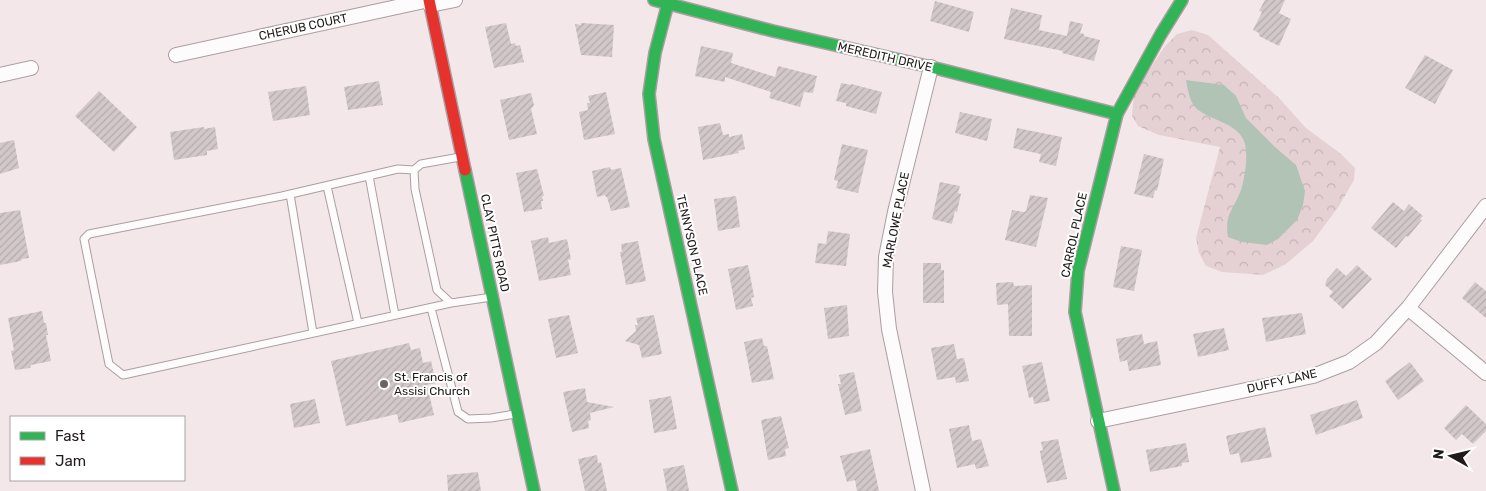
<svg xmlns="http://www.w3.org/2000/svg" width="1486" height="491" font-family="Rubik,sans-serif">
<defs>
<pattern id="forest-crowns" width="20" height="18" patternUnits="userSpaceOnUse" patternTransform="scale(1.25)"><rect width="20" height="18" fill="#e5d1d4"/><path d="M2 6a3 3 0 1 1 6 0M12 15a3 3 0 1 1 6 0" fill="none" stroke="#c4b3b5"/></pattern>
<pattern id="building-hatch" width="6" height="6" patternUnits="userSpaceOnUse" patternTransform="scale(1.25)"><rect width="6" height="6" fill="#d2c8c9"/><path d="M-1 1l2-2M0 6l6-6M5 7l2-2" fill="none" stroke="#b4abac"/></pattern>
</defs>
<rect width="100%" height="100%" fill="#f4e7e9"/>
<path fill="url(#forest-crowns)" d="M1192 30 1208 35 1279 98 1306 128 1341 154 1355 168 1354 180 1339 206 1313 241 1286 264 1263 275 1222 272 1206 266 1199 253 1196 238 1220 147 1159 135 1138 126 1132 116 1134 93 1165 46 1177 34Z"/>
<path fill="#b1c3b5" d="M1186 80 1224 85 1236 96 1246 118 1275 147 1296 165 1305 191 1303 205 1297 220 1278 239 1267 245 1242 242 1228 237C1224 214 1234 209 1241 190 1245 177 1248 158 1245 144 1240 123 1210 121 1196 108 1189 101 1188 89 1186 80Z"/>
<path fill="url(#building-hatch)" d="M1265 0H1285L1279 13 1291 19 1279 46 1259 36V33L1253 30 1262 12 1259 11Z
M935 1 974 12 969 32 930 21Z
M1011 8 1042 15 1039 30 1067 36 1070 21 1083 24 1080 33 1084 34V36L1100 40 1094 61 1062 53 1063 51 1004 39Z
M506 23 511 44 515 43 516 46 520 45 524 62 494 68 485 27Z
M581 23 614 25 612 57 581 55 575 24 581 25Z
M701 46 733 53 731 63 775 77 778 66 817 76 813 93 804 92 800 107 769 98 771 92 725 77V82L695 76Z
M1425 55 1453 70 1435 104 1405 88Z
M379 81 383 105 348 110 344 87Z
M841 83 851 85V84L882 92 876 114 846 106V103L836 101Z
M306 86 310 115 273 121 268 92Z
M99 91 137 127 114 152 75 116Z
M606 92 615 134 584 140 579 112 588 110 587 103H590L588 96Z
M531 93 534 105 531 109 537 134 509 140 500 100Z
M960 112 992 119 987 141 955 133Z
M720 123 723 135 729 134V137L742 134 745 149 738 151 739 153 703 160 698 127Z
M204 127V129L215 127 218 149 207 151V155L174 160 170 132Z
M1017 128 1062 137 1056 166 1039 162 1041 154 1013 148Z
M14 140 19 168 0 174V143Z
M842 144 868 150 858 193 836 188 838 181 834 180Z
M1144 154 1164 159 1157 191 1155 190 1153 198 1134 194Z
M610 167 611 170 621 168 630 207 611 211 607 197H606L605 195 597 197 592 171Z
M537 169 544 196H542L543 201H541L542 209 524 212 516 173Z
M940 182 960 186 958 193 961 194 957 212 955 211 952 224 932 219Z
M1030 195 1048 198 1036 247 1005 240 1012 210 1024 212 1026 211Z
M736 196 740 227 718 231 714 199Z
M1393 202 1404 211 1409 204 1423 216 1420 219 1422 220 1408 237 1406 236 1396 248 1371 228Z
M20 210 29 258 22 259 21 261 0 265V213Z
M828 231 850 234 846 266 815 263 818 243 826 244Z
M548 237 549 243 567 239 571 259 568 260 571 275 539 281 531 241Z
M638 241 646 281 626 285 620 252H622L621 244Z
M1121 246 1142 250 1134 291 1113 287Z
M923 263H941V270H944V303H923Z
M748 265 753 291 754 297 751 298 753 306 736 310 728 269Z
M1357 265 1372 279 1343 309 1329 296 1333 292 1325 285 1327 279 1337 268 1346 276Z
M1013 282 1014 286 1032 285V336H1009L1008 304 997 305 996 283Z
M1475 282 1486 291V318L1462 298Z
M847 305 849 336 828 339 824 308Z
M42 311 44 323H46L48 335H46L51 361 31 365 30 368 15 370 11 351 14 350 8 318Z
M1302 313 1306 334 1266 342 1262 318Z
M569 315 578 353 556 358 548 319Z
M654 315 662 354 642 358 639 345 625 341 636 331 635 325H638L636 318Z
M1224 328 1229 350 1198 357 1193 334Z
M1142 334 1144 344 1157 341 1161 365 1129 371 1127 360 1120 362 1116 339Z
M762 338 764 346H767L774 379 752 383 744 342Z
M409 343 411 350 420 348 423 363 431 361 436 383 427 385 434 415 399 423 397 414 346 426 331 361Z
M954 344 957 359 964 358 969 381 956 383 955 377 937 380 931 348Z
M1042 362 1050 401 1034 404 1033 397 1029 398 1022 366Z
M1410 362 1424 381 1398 400 1385 381Z
M854 372 862 411 845 415 838 384H841L839 375Z
M585 388 587 402 614 407 590 413 591 420 588 421 589 428 572 432 563 392Z
M671 396 677 429 654 433 649 400Z
M315 399 320 423 294 428 290 404Z
M1357 400 1363 418 1316 435 1310 415Z
M1466 405 1486 424V431L1473 444 1462 434 1456 440 1444 428Z
M781 416 789 448 785 449 786 456 768 460 761 420Z
M969 425 972 441 981 439 989 466 976 469 975 464 957 468 949 429Z
M1265 427 1272 457 1241 463 1239 453 1230 455 1226 436Z
M1058 439 1067 479 1047 483 1041 458 1040 451 1043 450 1041 442Z
M1186 443 1189 462 1182 463V466L1150 472 1146 450Z
M870 449 879 491H857L855 480 847 482 840 456Z
M597 455 598 463 601 462 607 491H585L578 459Z
M684 465 689 491H667L663 469Z
M478 472 481 491H448L447 475Z"/>
<g fill="none" stroke-linecap="round" stroke-linejoin="round">
<g stroke="#a99fa1" stroke-width="9">
<path id="lane" d="M460 157 421 164 414 170 415 189 437 290 451 303 492 297
M414 170 398 169 282 196 89 234 84 239 109 364 123 375 451 303
M369 176 395 315
M327 186 358 323
M290 194 313 333
M431 308 458 412 468 419 491 418 515 414"/>
</g>
<g stroke="#a99fa1" stroke-width="16">
<path id="street" d="M430 5 455 0
M176 55 429 0
M0 75 31 68
M1408 308 1486 373
M1098 421 1313 376 1349 362 1376 343 1408 308 1486 206
M923 491 889 329 885 292 886 257 895 212 931 67"/>
</g>
<g stroke="#a99fa1" stroke-width="14">
<path id="fast" d="M654 0 773 31 931 67 1117 114
M668 3 655 53 649 94 654 139 732 491
M465 170 534 491
M1114 491 1075 312 1078 271 1117 114 1161 34 1182 0"/>
</g>
<g stroke="#a99fa1" stroke-width="14">
<path id="jam" d="M429 0 465 170"/>
</g>
<use href="#lane" stroke="#fdfbfc" stroke-width="7"/>
<use href="#street" stroke="#fdfbfc" stroke-width="14"/>
<use href="#fast" stroke="#30b455" stroke-width="11"/>
<use href="#jam" stroke="#e5322d" stroke-width="11"/>
</g>
<circle fill="#6c6263" stroke="#fff" stroke-width="2" cx="384" cy="384" r="5"/>
<g text-anchor="middle" stroke-width="4" stroke-linejoin="round" paint-order="stroke">
<g font-size="12" fill="#221a1b" stroke="#fff">
<text transform="translate(303 27) rotate(-12)" y="4">CHERUB COURT</text>
<text transform="translate(885 57) rotate(13)" y="4">MEREDITH DRIVE</text>
<text transform="translate(896 220) rotate(-79)" y="4">MARLOWE PLACE</text>
<text transform="translate(1074 235) rotate(-78)" y="4">CARROL PLACE</text>
<text transform="translate(495 243) rotate(78)" y="4">CLAY PITTS ROAD</text>
<text transform="translate(692 245) rotate(77)" y="4">TENNYSON PLACE</text>
<text transform="translate(1282 381) rotate(-13)" y="4">DUFFY LANE</text>
</g>
<g font-size="12" fill="#221a1b" stroke="#fff" text-anchor="start">
<text x="394" y="381">St. Francis of<tspan x="394" dy="14">Assisi Church</tspan></text>
</g>
</g>
<rect x="10" y="416" width="175" height="65" fill="#ffffff" stroke="#a7a3a4"/>
<rect x="20" y="432" width="25" height="8" fill="#30b455" stroke="#a7a3a4"/>
<text x="55" y="441" font-size="15" fill="#221a1b">Fast</text>
<rect x="20" y="457" width="25" height="8" fill="#e5322d" stroke="#a7a3a4"/>
<text x="55" y="466" font-size="15" fill="#221a1b">Jam</text>
<g transform="translate(1451 456) rotate(278)" stroke="#ffffff" stroke-width="4" paint-order="stroke">
<path d="M0-4L9 19L0 12L-9 19Z" fill="#221a1b"/>
<text y="-8" font-size="14" font-weight="bold" text-anchor="middle" fill="#221a1b">N</text>
</g>
</svg>
